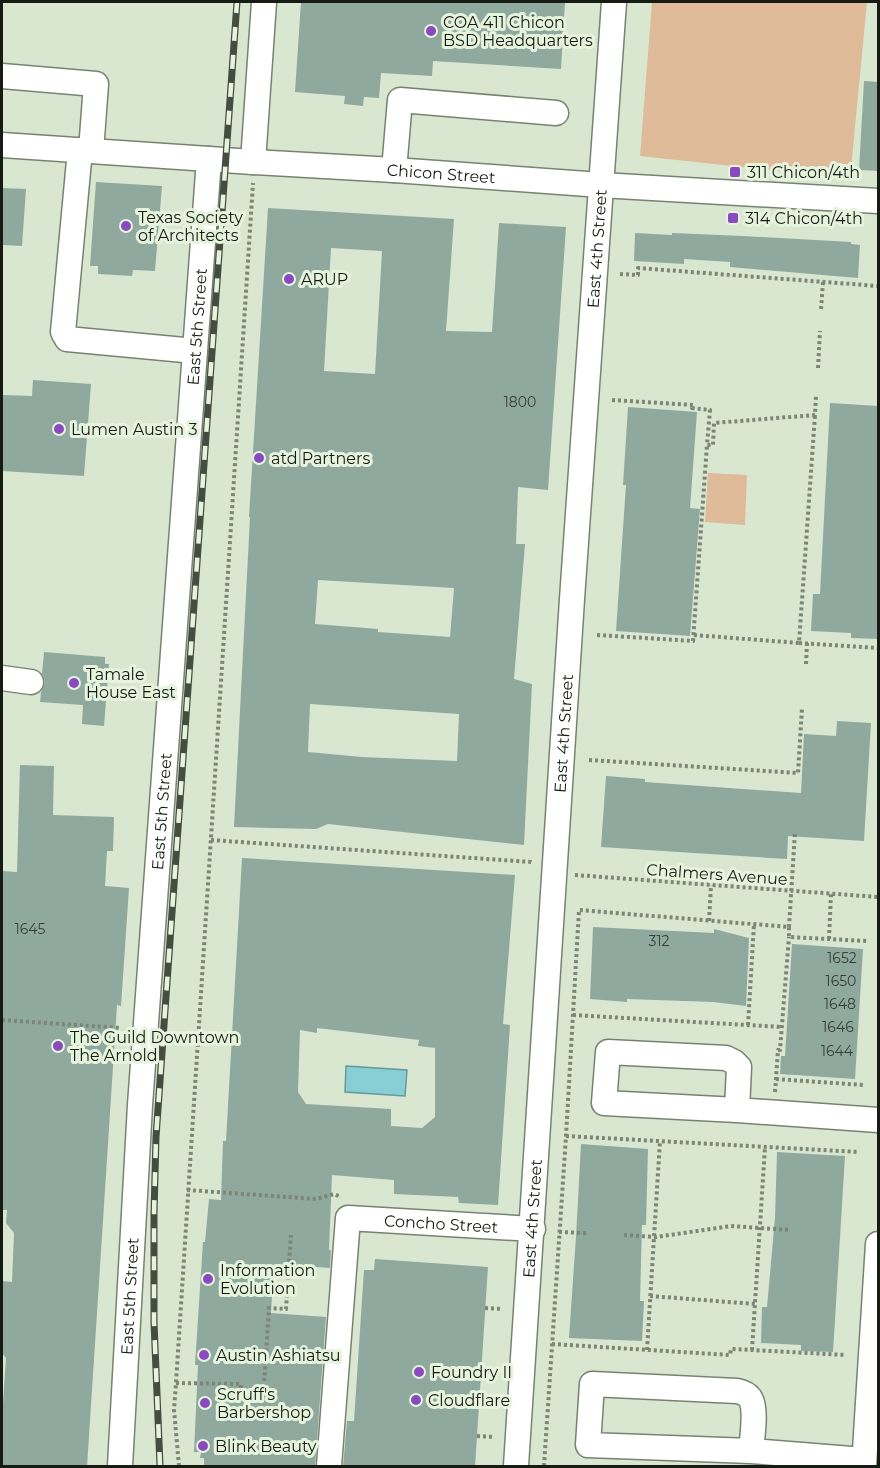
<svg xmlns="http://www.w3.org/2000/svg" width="880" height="1468" font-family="Montserrat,sans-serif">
<rect width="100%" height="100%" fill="#d9e7d1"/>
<path fill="#dfbb9a" d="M652 2H867L850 179 640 156Z
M708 473 747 475 745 525 705 522Z"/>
<path fill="#87cfd5" stroke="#65999b" stroke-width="1.5" d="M346 1066 407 1070 405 1096 345 1092Z"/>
<path fill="#90a99e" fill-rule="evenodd" d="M301 2H565L561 69 433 61 432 76 381 73 379 98 364 97 363 106 344 104 345 96 295 92Z
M864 81 879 82V171L859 170Z
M96 182 162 186 155 271 133 270 132 276 98 274V266H90Z
M2 188 26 189 22 246 2 245Z
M268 208 454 219 446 331 492 332 499 223 566 227 548 490 518 487 516 544H525L514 679 532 684 524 845 328 824 316 829 234 827 250 517H249ZM331 248 382 251 375 374 324 371ZM318 580 454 588 450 637 378 632V629L315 624ZM310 704 459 714 457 761 362 757 308 752Z
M635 233 672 235V233L743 236 851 242V244L860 245 858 278 730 267V262L684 259V264L634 261Z
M33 380 91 384 84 476 2 471V395L32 396Z
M830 403 879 406V639L851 638V633L811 631 813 594H820Z
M628 407 697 412 690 508 700 509 690 636 616 631 626 485H623Z
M44 652 105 657V664H109L104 726 82 724 83 705 40 702 41 692 45 683 44 677 42 674Z
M837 721 871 723 864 841 788 836 787 859 601 847 606 776 645 779V782L801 793 804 734 836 736Z
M20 765 54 766 53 815 114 817 113 851H107L105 886 129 888 121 1006 117 1005 87 1467H2V1418L6 1358 2 1353V1281L12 1282 14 1233 6 1223 7 1210H2V871L17 872Z
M242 858 515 875 503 1024 510 1025 498 1205 459 1203 458 1197 394 1194V1180L332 1175 329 1250H331L330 1268 274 1264 271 1313 326 1317 315 1467H204V1458H200L201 1452H194L198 1365H195L203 1242H205L209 1199 221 1200 223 1141H226ZM317 1028 419 1040 418 1046 435 1048V1117L422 1128 391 1126V1109L306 1104 298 1092 300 1030 317 1033Z
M593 927 714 933V929L749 938 746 1006 713 1002 627 999V1002L590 999Z
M792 944 863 949 855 1079 780 1074 781 1056H785Z
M581 1144 648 1149 646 1225H642L640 1301H644L642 1341 569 1338 576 1237Z
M777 1152 845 1156 833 1352 801 1351V1345L761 1343 762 1307H767L775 1218Z
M375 1259 488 1267 475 1467H343L347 1421H354L364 1270H374Z"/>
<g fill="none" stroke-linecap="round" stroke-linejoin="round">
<g stroke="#778370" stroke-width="27">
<g id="minor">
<path d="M2 76 96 84 91 151"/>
<path id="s1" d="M2 145 253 162 394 170 601 185 878 201"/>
<path d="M80 150 63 332 67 339 195 351"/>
<path d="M253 162 264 2"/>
<path d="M394 170 400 100 556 113"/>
<path d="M2 678 31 682"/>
<path d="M737 1110 739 1067 734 1062 726 1058 608 1052 604 1103 737 1110 878 1120"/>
<path d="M751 1451C752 1438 757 1409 750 1398 747 1394 742 1392 737 1391L592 1384 588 1445 751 1451 864 1460"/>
<path id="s2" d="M120 1466 140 1105 209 159"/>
<path id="s3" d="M329 1466 348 1218 533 1229"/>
<path id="s4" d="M516 1466 572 599 614 2"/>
<path d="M864 1466 878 1244"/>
</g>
</g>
<path stroke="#7c8576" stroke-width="4" stroke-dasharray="3 3" stroke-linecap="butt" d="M620 274 638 275V268L878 286
M821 309 823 282
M818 368 820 331
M612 400 693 405 692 408 710 410 707 445H713L714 423 815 415 816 395
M597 635 693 641 707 445
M694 635 799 643 815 415
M799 643 878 648
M806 664 807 643
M589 760 798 773 802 708
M211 840 531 862 533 863
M575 875 878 897
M709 921 711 885
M789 927 795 832
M829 939 831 894
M573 1015 782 1027
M2 1020 121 1028
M748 1025 754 924
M776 1079 863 1085
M775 1092 778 1050H780L789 937
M566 1136 859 1152
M187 1190 316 1199 334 1194 341 1197
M559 1232 586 1233
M624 1235 656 1237 731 1226 790 1230
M650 1296 755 1304
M485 1308 503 1309
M552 1344 730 1355 731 1349H733L846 1355
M647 1350 660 1141
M752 1350 765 1147
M176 1383 241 1384V1396H243L244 1399 263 1400 269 1308 286 1309 291 1235
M477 1436 495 1437
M179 1466 174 1410 176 1383 253 183
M544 1466 566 1136 579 910 789 927V937L867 941"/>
<use href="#minor" stroke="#fff" stroke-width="24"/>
<g stroke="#454c40" stroke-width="7">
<path id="rail" d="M160 1466 154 1322V1214L156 1137 237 2"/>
</g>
<use href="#rail" stroke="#e6f4de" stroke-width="4.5" stroke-dasharray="14" stroke-linecap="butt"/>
</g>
<g fill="#8a4abf" stroke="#e6f4de" stroke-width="2">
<circle cx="431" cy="31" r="6"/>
<rect x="729" y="166" width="12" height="12" rx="3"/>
<rect x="727" y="212" width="12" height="12" rx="3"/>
<circle cx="126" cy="226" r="6"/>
<circle cx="289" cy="279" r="6"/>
<circle cx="59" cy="429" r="6"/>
<circle cx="259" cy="458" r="6"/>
<circle cx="74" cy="683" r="6"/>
<circle cx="58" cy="1046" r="6"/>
<circle cx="208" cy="1279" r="6"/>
<circle cx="204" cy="1355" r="6"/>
<circle cx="419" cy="1372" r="6"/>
<circle cx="416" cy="1400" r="6"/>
<circle cx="205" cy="1403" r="6"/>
<circle cx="203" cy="1446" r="6"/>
</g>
<g text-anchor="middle" stroke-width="6" stroke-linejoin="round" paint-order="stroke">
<g font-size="14" fill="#343e36">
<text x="520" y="407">1800</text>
<text x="30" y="934">1645</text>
<text x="659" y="946">312</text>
<text x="842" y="963">1652</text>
<text x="841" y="986">1650</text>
<text x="840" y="1009">1648</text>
<text x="838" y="1032">1646</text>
<text x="837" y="1056">1644</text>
</g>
<g font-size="16" fill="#161b13" stroke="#e6f4de" text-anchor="start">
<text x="443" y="28">COA 411 Chicon<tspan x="443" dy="18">BSD Headquarters</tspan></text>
<text x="747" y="178">311 Chicon/4th</text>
<text x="138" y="223">Texas Society<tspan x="138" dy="18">of Architects</tspan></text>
<text x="745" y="224">314 Chicon/4th</text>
<text x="301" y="285">ARUP</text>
<text x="71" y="435">Lumen Austin 3</text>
<text x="271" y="464">atd Partners</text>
<text x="86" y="680">Tamale<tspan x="86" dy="18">House East</tspan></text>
<text x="70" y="1043">The Guild Downtown<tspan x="70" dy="18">The Arnold</tspan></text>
<text x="220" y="1276">Information<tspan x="220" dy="18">Evolution</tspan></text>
<text x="216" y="1361">Austin Ashiatsu</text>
<text x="431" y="1378">Foundry II</text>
<text x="217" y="1400">Scruff's<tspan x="217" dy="18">Barbershop</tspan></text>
<text x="428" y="1406">Cloudflare</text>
<text x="215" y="1452">Blink Beauty</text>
</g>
<g font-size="16" fill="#161b13" stroke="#e6f4de">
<text dy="6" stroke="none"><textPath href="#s1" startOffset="440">Chicon Street</textPath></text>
<text dy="6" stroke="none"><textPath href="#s4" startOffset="1220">East 4th Street</textPath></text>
<text dy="6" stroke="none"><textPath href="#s2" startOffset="1142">East 5th Street</textPath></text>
<text dy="6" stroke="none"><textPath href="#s4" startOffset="734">East 4th Street</textPath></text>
<text dy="6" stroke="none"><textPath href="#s2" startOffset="656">East 5th Street</textPath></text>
<text transform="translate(717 874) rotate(4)" y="6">Chalmers Avenue</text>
<text dy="6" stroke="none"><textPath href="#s4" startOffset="248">East 4th Street</textPath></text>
<text dy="6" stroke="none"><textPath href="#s3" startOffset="342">Concho Street</textPath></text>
<text dy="6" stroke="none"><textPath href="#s2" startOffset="170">East 5th Street</textPath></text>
</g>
</g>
<rect width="880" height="1468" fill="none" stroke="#161b13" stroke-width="6"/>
</svg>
